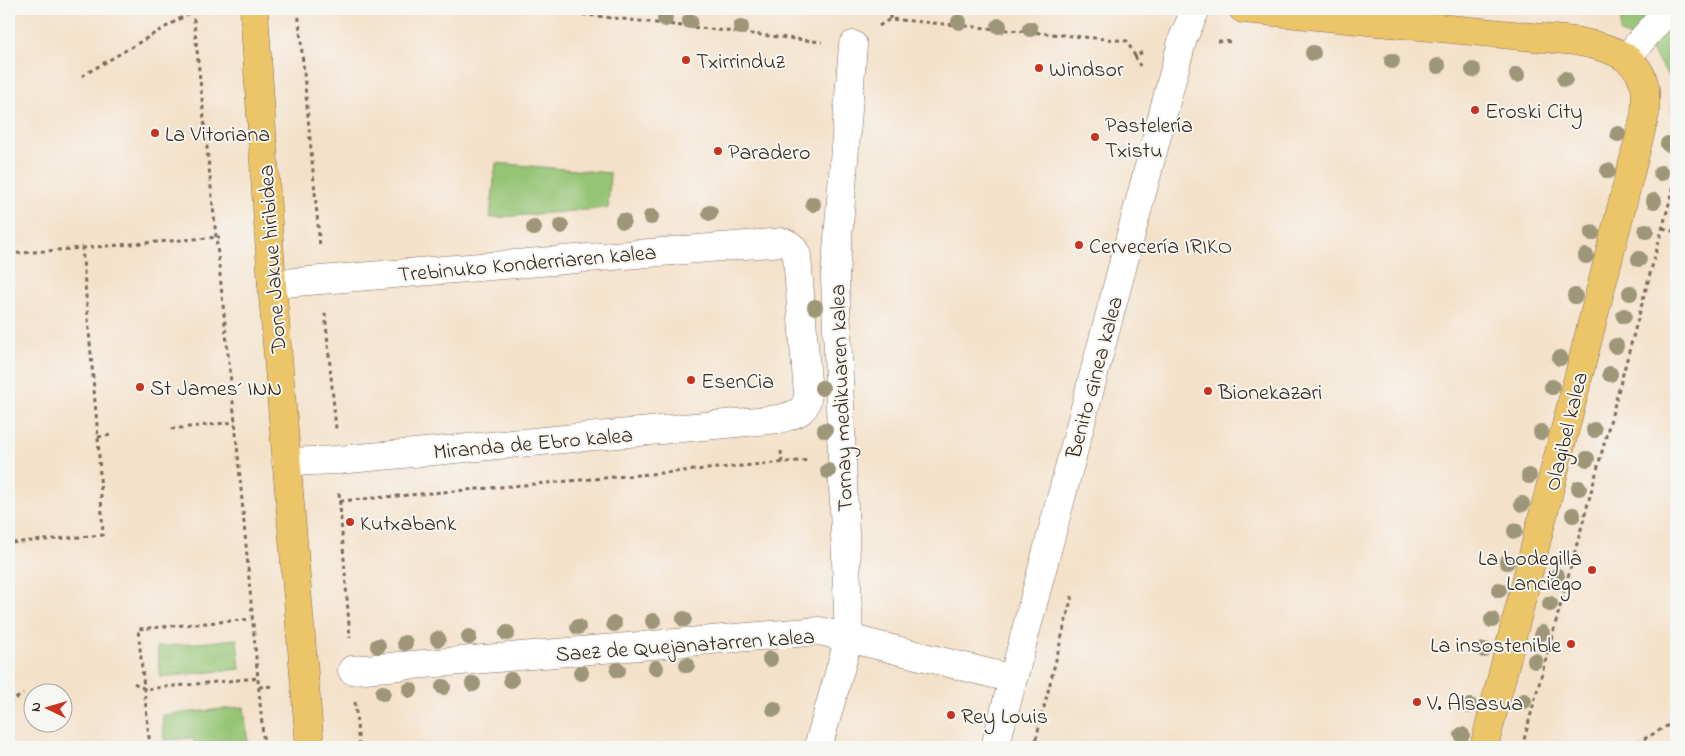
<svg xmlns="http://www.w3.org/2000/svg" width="1685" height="756" font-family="'Indie Flower',sans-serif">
<rect width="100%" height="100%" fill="#f6f6f2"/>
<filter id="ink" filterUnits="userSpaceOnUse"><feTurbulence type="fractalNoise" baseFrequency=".02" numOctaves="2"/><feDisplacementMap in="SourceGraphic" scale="10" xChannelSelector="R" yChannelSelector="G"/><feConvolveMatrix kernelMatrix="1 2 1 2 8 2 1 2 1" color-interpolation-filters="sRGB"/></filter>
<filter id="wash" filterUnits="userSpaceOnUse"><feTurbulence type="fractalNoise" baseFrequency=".0096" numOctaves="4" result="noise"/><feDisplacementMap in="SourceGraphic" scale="20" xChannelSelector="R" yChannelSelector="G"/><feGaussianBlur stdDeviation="1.12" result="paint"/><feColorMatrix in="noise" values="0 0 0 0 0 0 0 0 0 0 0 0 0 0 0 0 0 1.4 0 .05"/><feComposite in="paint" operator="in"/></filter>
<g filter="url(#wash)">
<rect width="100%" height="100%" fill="#f4e1c9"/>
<path fill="#95c474" stroke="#687749" d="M1622 9H1676V114L1672 113 1673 95 1670 78 1653 53 1637 39 1620 33Z
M496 163 610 173 608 208 490 218Z
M237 639 240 669 160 677 157 647Z
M244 707 248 747H194L193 738 164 740 162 715Z"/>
</g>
<g filter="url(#ink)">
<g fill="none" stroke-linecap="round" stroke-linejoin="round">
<g stroke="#7c6a5a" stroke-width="29">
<path id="minor" d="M1626 58 1669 9
M272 284 783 242C791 244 794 248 797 256L808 394C806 414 795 414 779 419L338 460 286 462
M352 670 820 631 1013 679
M818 747 849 638 835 277 853 45
M995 747 1183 38 1196 9"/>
</g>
<g stroke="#7c6a5a" stroke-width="29">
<path id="major" d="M254 9 272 284 310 747
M1243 9 1575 41C1602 46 1636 53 1644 83 1647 92 1645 105 1645 115L1484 747"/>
</g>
<path stroke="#7c6a5a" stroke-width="3" stroke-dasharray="4 4" stroke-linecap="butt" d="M298 9 320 247
M535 9 822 42
M890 19V9
M879 26 890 19 1127 41 1135 56 1145 51
M1218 41 1234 42
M1135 56 1140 66
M82 76 193 11 235 422 264 747
M1663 228 1676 232
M82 248 220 237
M9 254 82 248 98 437 103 535 9 543
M325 313 336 429
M171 429 235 422
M98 437 111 435
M781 451 782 463
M339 493 350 638
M340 501 810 460
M134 683 145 689 258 678
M259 687 273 686
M355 702 359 747
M9 703 23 694
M9 722 12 747
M150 747 138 629 252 619
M1034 747 1072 596
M1522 747 1676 178
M1630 747 1676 721"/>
<use href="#minor" stroke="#fff" stroke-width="28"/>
<use href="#major" stroke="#edc569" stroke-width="28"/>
</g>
<g fill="#9d9679">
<circle cx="665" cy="19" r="8"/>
<circle cx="690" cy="21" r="8"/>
<circle cx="959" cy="22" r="8"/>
<circle cx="999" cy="26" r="8"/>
<circle cx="741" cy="27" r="8"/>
<circle cx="1030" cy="29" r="8"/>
<circle cx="1313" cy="53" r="8"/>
<circle cx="1392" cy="61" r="8"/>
<circle cx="1438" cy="66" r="8"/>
<circle cx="1473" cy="70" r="8"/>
<circle cx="1517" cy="75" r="8"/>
<circle cx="1565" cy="79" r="8"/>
<circle cx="1618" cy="134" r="8"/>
<circle cx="1668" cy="144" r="8"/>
<circle cx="1608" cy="171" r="8"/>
<circle cx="1661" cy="173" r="8"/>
<circle cx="1654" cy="201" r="8"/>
<circle cx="813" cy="204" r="8"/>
<circle cx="710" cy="213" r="8"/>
<circle cx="651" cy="217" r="8"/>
<circle cx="623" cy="221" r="8"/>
<circle cx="561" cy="226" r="8"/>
<circle cx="534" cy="228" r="8"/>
<circle cx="1646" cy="231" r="8"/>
<circle cx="1592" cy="233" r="8"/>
<circle cx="1586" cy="256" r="8"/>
<circle cx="1639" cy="259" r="8"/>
<circle cx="1630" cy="293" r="8"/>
<circle cx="1575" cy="296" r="8"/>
<circle cx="815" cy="307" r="8"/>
<circle cx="1624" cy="316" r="8"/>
<circle cx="1616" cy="346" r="8"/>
<circle cx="1560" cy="358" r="8"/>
<circle cx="1610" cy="374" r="8"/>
<circle cx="1552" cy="387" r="8"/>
<circle cx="822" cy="388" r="8"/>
<circle cx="825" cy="430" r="8"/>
<circle cx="1594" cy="430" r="8"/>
<circle cx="1541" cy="432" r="8"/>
<circle cx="1587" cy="459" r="8"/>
<circle cx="828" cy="471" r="8"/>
<circle cx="1529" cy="476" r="8"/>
<circle cx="1579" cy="488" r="8"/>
<circle cx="1522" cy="504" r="8"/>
<circle cx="1573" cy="515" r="8"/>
<circle cx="1515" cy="531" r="8"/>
<circle cx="1507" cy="562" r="8"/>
<circle cx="1557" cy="576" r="8"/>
<circle cx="1499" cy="590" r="8"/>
<circle cx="1550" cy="604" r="8"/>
<circle cx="684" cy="619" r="8"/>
<circle cx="1492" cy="620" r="8"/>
<circle cx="653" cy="621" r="8"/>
<circle cx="614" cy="624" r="8"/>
<circle cx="578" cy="627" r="8"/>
<circle cx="507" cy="633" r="8"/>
<circle cx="1542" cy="633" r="8"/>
<circle cx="469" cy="637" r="8"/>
<circle cx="438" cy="639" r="8"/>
<circle cx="405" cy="643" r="8"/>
<circle cx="378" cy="646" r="8"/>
<circle cx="1484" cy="650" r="8"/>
<circle cx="770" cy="659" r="8"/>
<circle cx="1535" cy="661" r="8"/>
<circle cx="687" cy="665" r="8"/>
<circle cx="656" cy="668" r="8"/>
<circle cx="618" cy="670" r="8"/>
<circle cx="581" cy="673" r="8"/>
<circle cx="511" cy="680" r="8"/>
<circle cx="473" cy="684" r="8"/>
<circle cx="443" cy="687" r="8"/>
<circle cx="410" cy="690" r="8"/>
<circle cx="383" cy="693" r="8"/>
<circle cx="1524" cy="701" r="8"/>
<circle cx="1470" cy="706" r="8"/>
<circle cx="774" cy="709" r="8"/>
<circle cx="1462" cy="735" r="8"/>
</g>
</g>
<g fill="#c8321e" stroke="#f6f6f2" stroke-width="2">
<circle cx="686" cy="60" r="5"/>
<circle cx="1039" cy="68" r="5"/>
<circle cx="1475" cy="110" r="5"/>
<circle cx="155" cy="133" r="5"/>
<circle cx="1095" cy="137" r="5"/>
<circle cx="718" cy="151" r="5"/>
<circle cx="1079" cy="245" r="5"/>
<circle cx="691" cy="380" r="5"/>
<circle cx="140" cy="387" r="5"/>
<circle cx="1208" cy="391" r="5"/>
<circle cx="350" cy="522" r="5"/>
<circle cx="1592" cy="570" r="5"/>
<circle cx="1571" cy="644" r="5"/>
<circle cx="1417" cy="702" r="5"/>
<circle cx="951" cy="715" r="5"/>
</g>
<g text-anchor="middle" stroke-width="4" stroke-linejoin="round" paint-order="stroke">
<g font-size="22" fill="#3b2a1e" stroke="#f6f6f2" text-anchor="start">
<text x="696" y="68">Txirrinduz</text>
<text x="1049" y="76">Windsor</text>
<text x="1485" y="118">Eroski City</text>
<text x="1105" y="132">Pastelería<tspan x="1105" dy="25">Txistu</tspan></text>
<text x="165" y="141">La Vitoriana</text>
<text x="728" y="159">Paradero</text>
<text x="1089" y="253">Cervecería IRIKO</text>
<text x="701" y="388">EsenCia</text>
<text x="150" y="395">St James´ INN</text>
<text x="1218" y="399">Bionekazari</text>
<text x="360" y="530">Kutxabank</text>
<text x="1582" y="565" text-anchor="end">La bodegilla<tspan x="1582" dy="25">Lanciego</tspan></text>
<text x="1561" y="652" text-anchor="end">La insostenible</text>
<text x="1427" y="710">V. Alsasua</text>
<text x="961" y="723">Rey Louis</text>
</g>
<g font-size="22" fill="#3b2a1e" stroke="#f6f6f2">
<text transform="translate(271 259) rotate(-94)" y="8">Done Jakue hiribidea</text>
<text transform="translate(527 262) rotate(-5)" y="8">Trebinuko Konderriaren kalea</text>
<text transform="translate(1093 377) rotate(-75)" y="8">Benito Ginea kalea</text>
<text transform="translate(840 398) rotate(-92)" y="8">Tornay medikuaren kalea</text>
<text transform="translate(1565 431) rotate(-76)" y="8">Olagibel kalea</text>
<text transform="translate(533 442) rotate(-5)" y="8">Miranda de Ebro kalea</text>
<text transform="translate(685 644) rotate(-4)" y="8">Saez de Quejanatarren kalea</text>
</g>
</g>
<rect width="1685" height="756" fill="none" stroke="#f6f6f2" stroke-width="30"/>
<g transform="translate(48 708) rotate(275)"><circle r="24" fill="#f6f6f2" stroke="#aba49d"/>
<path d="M0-4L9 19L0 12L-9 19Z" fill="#c8321e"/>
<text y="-8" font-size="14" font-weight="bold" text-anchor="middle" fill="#3b2a1e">N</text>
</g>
</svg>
